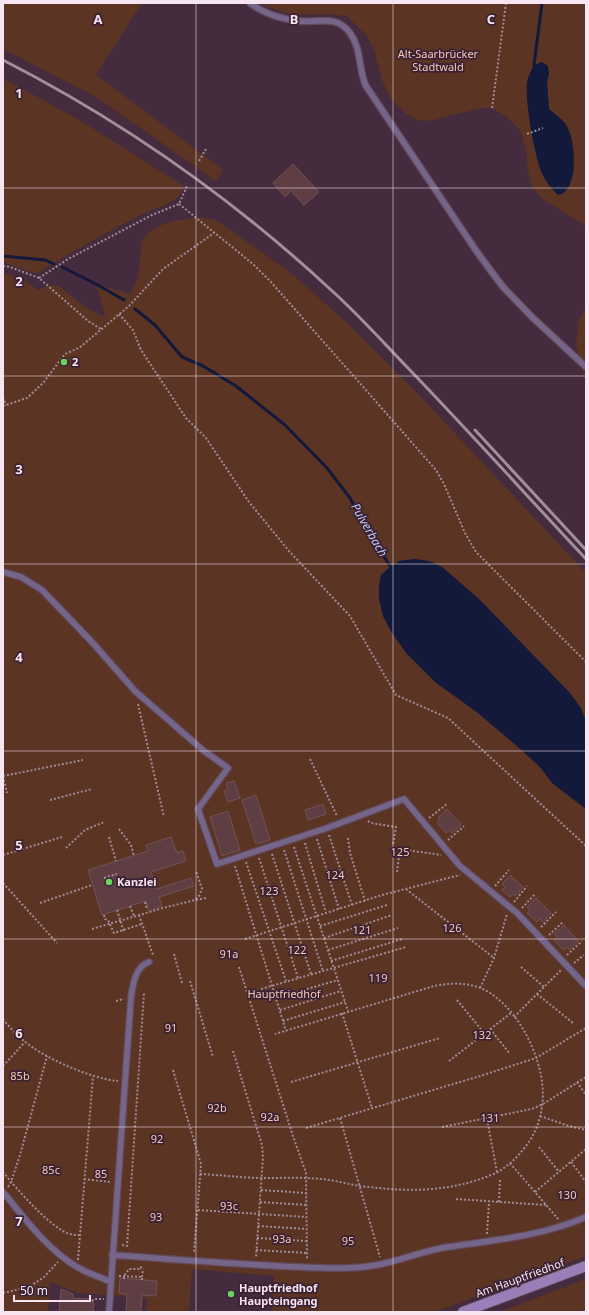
<svg xmlns="http://www.w3.org/2000/svg" width="589" height="1315" font-family="'Noto Sans',sans-serif">
<rect width="100%" height="100%" fill="#442b3d"/>
<path fill="#5b3423" fill-rule="evenodd" d="M3 3H142L96 75 223 170 216 181 96 97 3 49Z
M261 3H586V226L542 199 532 187 528 171 526 150 520 130 506 116 492 108H481L429 121 418 120 405 113 391 99 382 80 374 50 366 35 347 16 327 14 292 15 265 6ZM549 74 547 81 549 109C554 114 562 118 565 124 576 139 573 158 573 176L552 190C549 184 545 179 542 174 533 152 526 105 528 81Z
M3 78 76 118 184 186C182 191 180 195 176 198 167 206 153 209 143 214 107 232 72 252 38 273H33L3 262Z
M203 217 216 220 280 265 299 280 348 324 421 397 586 573V722L581 708 481 601 442 567 429 561 415 559 383 616 392 633 407 654 517 746 540 767 552 783 586 809V1256L435 1312H272L274 1276 192 1269 189 1312H146L147 1298 78 1293 50 1282 48 1312H3V272L26 281 38 290 51 285 59 286 86 308 105 317 96 284 130 294C134 287 138 279 139 271 140 261 140 249 143 240 151 222 187 219 203 217Z
M586 308V383L576 344 579 319Z
M586 1279V1312H499Z"/>
<path fill="#12193b" d="M542 62 548 66 549 74 547 81 549 109C554 114 561 118 565 123 576 138 580 191 558 195 552 189 545 181 542 173 534 153 525 103 527 82 528 76 531 71 534 65Z
M415 559 429 561 442 567 456 579 481 601 570 693 581 708 586 722V809L552 783 540 767 517 746 478 713 435 682 407 654 392 633 383 616 379 599V585L381 575 390 567 399 561Z"/>
<g fill="none" stroke-linecap="round" stroke-linejoin="round">
<path stroke="#12193b" stroke-width="3" d="M534 65 542 3
M3 256 45 260 54 264
M62 267 96 284 124 300
M135 309 155 325 182 357 203 366 236 386 285 425 327 468 350 498 381 552 392 569
M3 1311 4 1312"/>
</g>
<path fill="#5e3e42" stroke="#735155" d="M293 164 319 192 304 205 291 191 285 197 273 183Z
M234 781 240 798 228 802 224 791 228 790 226 783Z
M256 795 270 840 256 844 242 800Z
M323 804 326 814 308 820 305 810Z
M447 809 461 824 452 833 450 830 446 833 437 823 440 821 438 818Z
M228 811 240 850 222 856 210 817Z
M171 837 177 853 183 851 186 861 151 872 157 889 191 878 194 886 159 897 162 906 149 911 146 901 102 915 88 870 148 851 146 845Z
M510 875 523 887 515 896 513 894 510 897 502 890 505 887 502 884Z
M536 898 551 913 543 922 540 919 537 922 527 913 530 910 527 907Z
M564 925 578 941 569 950 567 947 563 950 554 940 557 937 554 934Z
M120 1278 157 1281 156 1296 142 1295 141 1312H126L127 1294 119 1293Z
M61 1289 73 1294V1298L90 1299 94 1303 93 1312H59Z"/>
<g fill="none" stroke-linecap="round" stroke-linejoin="round">
<g stroke="#61495a" stroke-width="8">
<path id="lane" d="M250 3C264 14 282 19 299 21 319 23 336 14 350 33 362 49 358 69 366 86L477 252 503 287 533 318 586 367
M3 572 21 577 42 590 91 641 135 691 204 751 228 768 198 809 217 864 327 828 404 799 460 866 517 913 586 986
M3 1192C25 1219 47 1249 77 1267 87 1273 100 1277 111 1282
M112 1255C167 1259 223 1263 278 1266 306 1267 334 1270 362 1267 392 1265 419 1251 448 1247 495 1240 542 1236 586 1217
M109 1312 131 997C133 984 135 967 149 962"/>
</g>
<g stroke="#61495a" stroke-width="12">
<path id="secondary" d="M463 1312 586 1266"/>
</g>
<path stroke="#a08b99" stroke-width="2" stroke-dasharray="2 2" stroke-linecap="butt" d="M492 108 506 3
M527 134 543 128
M199 161 206 149
M179 204 253 264 271 282 436 470 444 484 465 533 476 552 586 662
M3 266 10 267 39 278 88 321 101 329
M39 278 68 259 152 215 179 204 187 186
M119 314 133 330 141 350 186 418 206 438 249 502 289 551 350 616 396 695 448 718 586 846
M3 397 6 405
M3 406 27 398 43 383 65 354 79 348 129 306 163 269 214 233
M138 704 164 817
M310 759 337 816
M3 776 83 760
M3 776 7 793
M50 800 92 789
M429 818 447 804
M368 821 371 823 396 827 392 851
M119 829 131 845 134 856
M329 835 352 905
M109 837 116 861
M348 838 350 853 365 901
M317 839 339 909
M448 840 464 826
M305 843 326 913
M294 847 348 1011
M66 848 85 830 104 822
M393 848 441 855
M284 850 323 971
M272 854 311 974
M3 855 62 837
M259 858 298 978
M246 862 286 981
M235 866 286 1031
M397 872 400 849
M104 878 117 874
M3 883 57 943
M495 886 509 870
M406 889 494 958
M196 900 206 898
M145 902 147 909
M514 902 527 886
M40 903 92 885
M130 906 134 916
M522 908 535 894
M117 910 124 932
M104 915 105 919 108 920 114 933 142 924
M139 915 153 955
M320 926 387 905
M541 927 556 912
M92 929 163 908 195 900 199 896 202 889 196 871
M549 935 563 922
M324 938 392 915
M245 939 382 895 460 875
M328 950 398 928
M174 954 182 983
M567 955 582 941
M331 961 402 939
M574 963 584 955
M239 967 293 1136 306 1173 307 1260
M521 967 544 987
M190 981 213 1057
M480 988 494 958 507 914
M261 989 406 947
M537 994 573 1023
M276 998 338 980
M457 1000 484 1033
M116 1001 124 999
M280 1010 341 991
M342 1013 372 1108
M514 1017 561 970
M3 1019C9 1027 17 1035 24 1041 44 1058 92 1079 118 1081
M283 1021 345 1002
M490 1029 510 1054
M233 1051 262 1145 263 1157 256 1257
M449 1061 511 1013
M3 1066 25 1042
M173 1070 201 1164 194 1253
M291 1082 440 1038
M577 1082 586 1095
M540 1116 569 1126 586 1130
M340 1118 380 1257
M487 1119 497 1172
M442 1127 532 1109 543 1104 586 1077
M306 1128 480 1076 536 1058 586 1028
M539 1147 559 1172
M571 1162 586 1182
M510 1163 559 1220
M3 1172C16 1188 51 1229 70 1234 73 1235 77 1235 80 1235
M200 1174C221 1175 243 1178 264 1178 283 1178 302 1177 321 1179 334 1180 347 1184 360 1186 409 1192 449 1193 496 1173 505 1168 515 1160 521 1152 533 1139 540 1123 542 1106 548 1068 522 1013 490 993 473 982 453 982 434 986L275 1034
M84 1179 111 1182
M8 1187 11 1182 20 1155 47 1056
M261 1190 306 1193
M535 1192 586 1149
M456 1199 546 1205
M260 1202 306 1205
M499 1202 500 1180
M198 1210 306 1217
M258 1226 306 1229
M487 1234 489 1202
M257 1238 307 1241
M122 1245 127 1246 144 993
M256 1250 307 1253
M78 1260 93 1076
M119 1276 142 1277V1280
M142 1277 143 1269
M124 1279V1276L129 1269H141V1265
M3 1293 29 1287 44 1277 58 1262
M92 1301 94 1299H104
M584 1312 586 1311"/>
<use href="#lane" stroke="#756588" stroke-width="5.5"/>
<use href="#secondary" stroke="#997fb7" stroke-width="10"/>
<path stroke="#a38e9c" stroke-width="3" d="M3 60C122 121 232 198 330 289 357 313 381 340 406 366 467 429 526 495 586 559
M475 430 586 550"/>
</g>
<path fill="none" stroke="#f7e6f1" stroke-width="1" stroke-opacity="0.55" d="M196 3V1312M393 3V1312M3 188H586M3 376H586M3 564H586M3 751H586M3 939H586M3 1127H586"/>
<g fill="#6cd362" stroke="#3a2133" stroke-width="1.5">
<circle cx="64" cy="362" r="4"/>
<circle cx="109" cy="882" r="4"/>
<circle cx="231" cy="1294" r="4"/>
</g>
<g text-anchor="middle" stroke-width="3.5" stroke-linejoin="round" paint-order="stroke">
<g font-size="11" fill="#f8cab8" stroke="#3a2133">
<text x="438" y="58">Alt-Saarbrücker<tspan x="438" dy="13">Stadtwald</tspan></text>
<text x="400" y="856">125</text>
<text x="335" y="879">124</text>
<text x="269" y="895">123</text>
<text x="452" y="932">126</text>
<text x="362" y="934">121</text>
<text x="297" y="954">122</text>
<text x="229" y="958">91a</text>
<text x="378" y="982">119</text>
<text x="284" y="998">Hauptfriedhof</text>
<text x="171" y="1032">91</text>
<text x="482" y="1039">132</text>
<text x="20" y="1080">85b</text>
<text x="217" y="1112">92b</text>
<text x="270" y="1121">92a</text>
<text x="490" y="1122">131</text>
<text x="157" y="1143">92</text>
<text x="51" y="1174">85c</text>
<text x="101" y="1178">85</text>
<text x="567" y="1199">130</text>
<text x="229" y="1210">93c</text>
<text x="156" y="1221">93</text>
<text x="282" y="1243">93a</text>
<text x="348" y="1245">95</text>
</g>
<g font-size="11" font-weight="bold" fill="#f7e6f1" stroke="#3a2133" text-anchor="start">
<text x="72" y="366">2</text>
<text x="117" y="886">Kanzlei</text>
<text x="239" y="1292">Hauptfriedhof<tspan x="239" dy="13">Haupteingang</tspan></text>
</g>
<g font-size="11" fill="#f7e6f1" stroke="#3a2133">
<text transform="translate(520 1278) rotate(-20)" y="4">Am Hauptfriedhof</text>
</g>
<g font-size="12" font-style="italic" fill="#bfcbf3" stroke="#3a2133">
<text transform="translate(369 530) rotate(60)" y="4">Pulverbach</text>
</g>
</g>
<g font-size="13" text-anchor="middle" font-weight="bold" fill="#f7e6f1" stroke="#3a2133" stroke-width="3.5" stroke-linejoin="round" paint-order="stroke">
<text x="98" y="24">A</text>
<text x="294" y="24">B</text>
<text x="491" y="24">C</text>
<text x="19" y="98">1</text>
<text x="19" y="286">2</text>
<text x="19" y="474">3</text>
<text x="19" y="662">4</text>
<text x="19" y="850">5</text>
<text x="19" y="1038">6</text>
<text x="19" y="1226">7</text>
</g>
<rect width="589" height="1315" fill="none" stroke="#f7e6f1" stroke-width="8"/>
<path d="M14 1295v6h76v-6" fill="none" stroke="#f7e6f1" stroke-width="2"/>
<text x="20" y="1295" font-size="12" fill="#f7e6f1" stroke="#3a2133" stroke-width="3" paint-order="stroke">50 m</text>
</svg>
